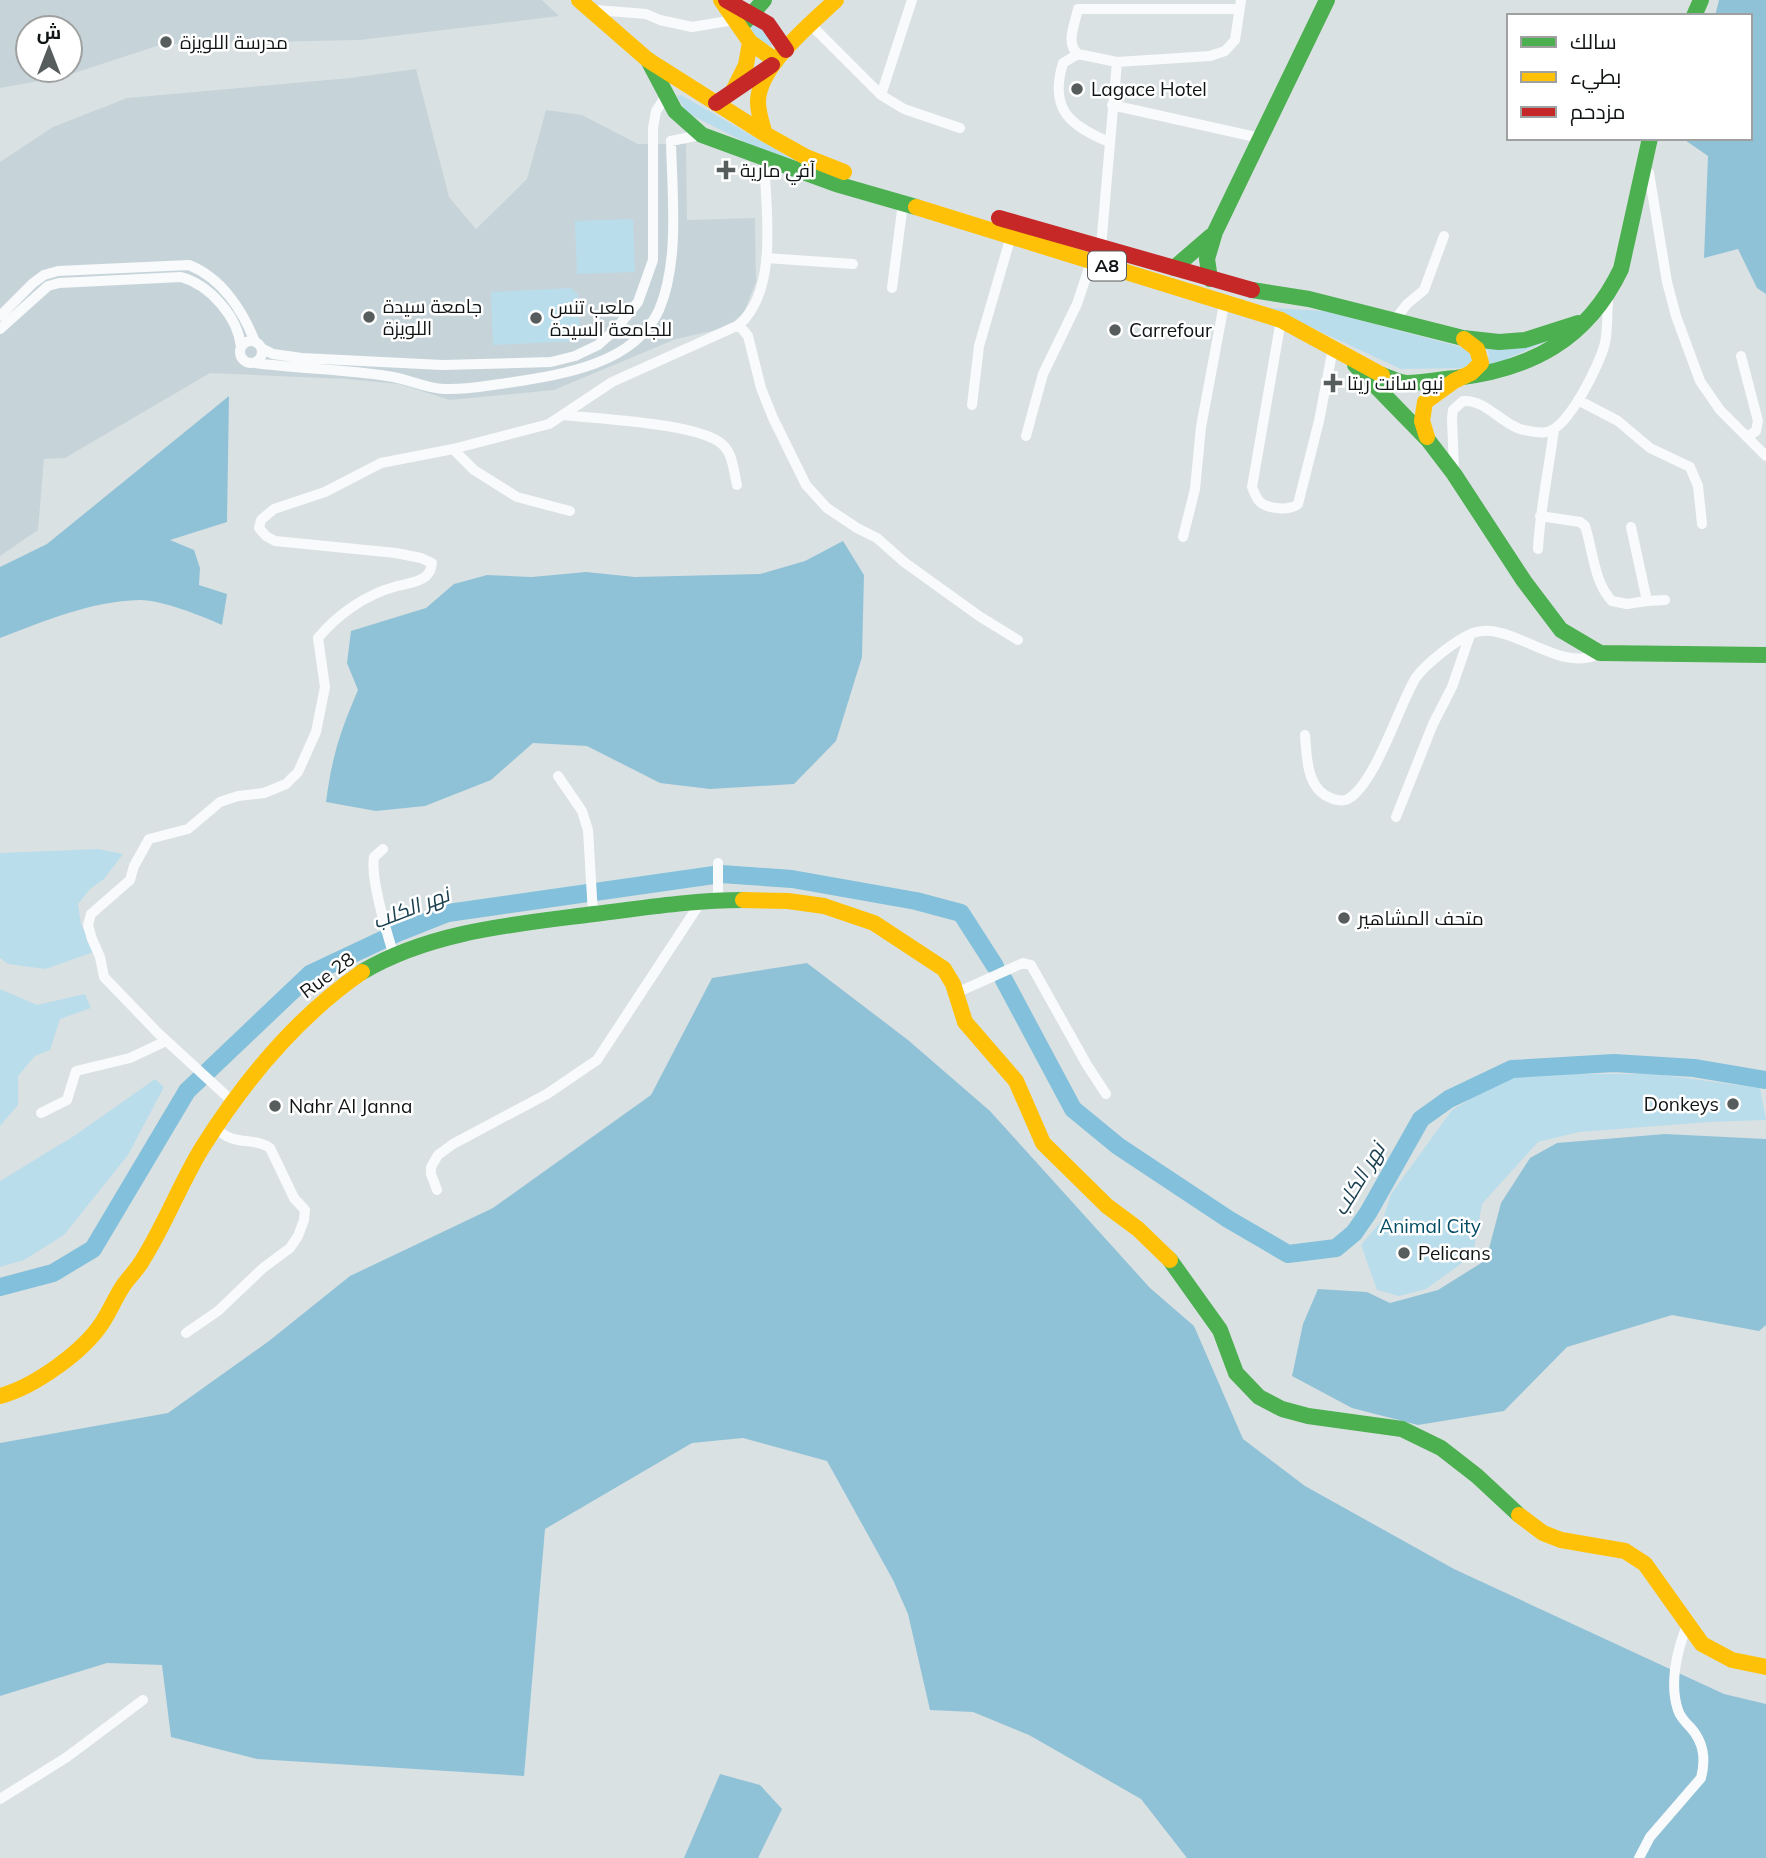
<svg xmlns="http://www.w3.org/2000/svg" width="1766" height="1858" font-family="Mulish,Cairo,sans-serif">
<rect width="100%" height="100%" fill="#dae1e3"/>
<path fill="#c6d4da" fill-rule="evenodd" d="M0 0H542L559 16 360 40 163 44 62 77 0 88ZM28 28H70V70H28Z
M416 69 449 197 476 229 527 179 546 110 582 115 638 144H686L687 220 755 218 756 282 744 312 733 322 716 330 676 339 554 390 450 400 399 384 346 379 210 373 65 458 44 459 38 530 0 556V162L53 127 127 98 350 78Z"/>
<path fill="#baddec" d="M753 23 762 24 773 42 772 45 764 47 751 32Z
M681 95 796 161 755 147 687 113 677 96Z
M633 219 635 272 577 274 575 221Z
M571 288 578 295 580 341 493 345 491 292Z
M1269 308 1325 311 1461 347 1477 355 1469 368 1401 369Z
M1572 330 1484 369 1489 355 1486 346Z
M98 849 123 854 104 879 90 889 78 904 81 924 94 952 45 969 8 964 0 958V853Z
M0 989 37 1005 85 994 91 1008 60 1019 50 1050 35 1056 18 1076V1105L0 1126Z
M1512 1074H1655L1760 1088 1766 1120 1709 1122 1579 1132 1538 1142 1482 1204 1473 1255 1426 1289 1399 1296 1377 1290 1361 1245 1383 1219 1391 1194 1452 1110Z
M155 1079 164 1087 128 1155 64 1235 24 1260 0 1267V1181L74 1136Z"/>
<path fill="#90c2d7" d="M1719 0H1766V294L1757 288 1738 249 1704 258 1708 156 1682 138H1750V16H1715Z
M229 396 227 522 170 540 194 550 200 568 199 585 227 594 222 625C202 616 162 600 140 600 91 601 45 621 0 638V567L47 544Z
M843 541 864 575 862 657 836 741 794 784 710 789 660 783 587 746 533 743 491 780 425 806 376 811 326 802C332 756 340 732 358 690L347 663 351 631 426 608 454 584 487 575 532 577 586 572 635 577 760 574 805 561Z
M807 963 908 1040 990 1111 1150 1288 1194 1326 1243 1439 1305 1486 1454 1569 1724 1694 1766 1704V1858H1187L1141 1799 1029 1735 973 1712 930 1710 908 1614 893 1580 827 1461 743 1438 692 1443 545 1529 524 1776 257 1759 171 1737 162 1665 107 1663 0 1696V1443L168 1413 269 1341 350 1276 493 1208 651 1095 712 978Z
M1665 1134 1766 1139V1325L1759 1331 1672 1315 1567 1347 1504 1411 1418 1425 1352 1408 1292 1376 1303 1324 1318 1289 1367 1292 1390 1303 1438 1290 1486 1260 1501 1203 1530 1158 1557 1143Z
M720 1774 760 1785 782 1809 758 1858H684Z"/>
<g fill="none" stroke-linecap="round" stroke-linejoin="round">
<path stroke="#82c0db" stroke-width="18" d="M1004 980 1073 1109 1118 1146 1228 1219 1288 1254 1336 1248 1354 1233 1368 1213 1421 1119 1449 1099 1512 1069 1614 1063 1694 1068 1766 1080
M0 1287 53 1273 93 1249 187 1091 310 974 395 934 448 913 721 874 792 879 916 901 961 913 995 966"/>
<path stroke="#f9fafb" stroke-width="10" d="M596 10 646 14 660 20 692 27 734 20
M811 25 881 95 912 0
M1078 54C1065 43 1075 24 1078 9H1240
M881 95 904 109 960 128
M1112 105 1260 138
M1109 142C1069 125 1049 109 1063 63L1078 54 1117 62
M1649 173 1667 282 1676 316 1700 381 1720 410 1766 456
M1101 247 1117 62 1210 56 1225 51 1235 40 1241 0
M766 258 853 264
M892 288 903 203
M0 316 33 283 44 275 58 271 189 265C222 278 243 311 255 342
M1281 320 1252 487C1254 492 1256 498 1260 502 1268 509 1290 511 1298 504L1319 421 1333 348
M1394 321 1407 304 1424 290 1444 236
M739 325 748 336 761 388 773 418 806 485 827 508 857 528 877 538 904 562 979 616 1018 640
M0 329 48 286 59 283 181 277C210 285 238 317 241 347
M240 352a11 11 0 1 1 22 0a11 11 0 1 1-22 0Z
M261 348 273 354 302 358 442 365 551 362 575 356 598 345 615 330 638 302 653 260V128L656 111 666 96
M1741 356 1758 421 1756 431 1747 437
M255 363C299 369 343 369 387 376 406 378 424 388 444 389 465 390 486 386 507 383 560 375 634 365 659 310 680 261 672 194 671 141L700 135
M1578 400 1618 421 1650 448 1690 467 1698 486 1702 524
M972 405 979 346 1011 236
M564 415C597 419 701 423 723 445 733 454 734 473 737 485
M1026 436 1043 374 1077 304 1091 262
M453 449 474 470 517 497 570 511
M1454 471 1452 418 1453 410 1463 401C1484 399 1500 422 1520 429 1528 431 1539 434 1547 432 1569 427 1600 364 1605 343 1608 329 1607 313 1608 299
M1540 516 1580 522 1585 526C1593 550 1594 583 1612 601L1627 604 1647 601 1631 527
M1183 537 1195 489 1201 427 1224 304
M1538 549C1540 509 1549 469 1554 429
M1647 601 1665 600
M1305 735C1307 758 1306 790 1333 799 1338 800 1343 802 1348 799 1375 784 1398 708 1415 679 1424 665 1457 639 1473 633 1510 619 1561 676 1600 653
M558 776 582 811 588 830 593 914
M1396 817 1433 724 1452 687 1470 635
M383 849 374 857C370 879 387 933 394 956
M718 863V900
M956 993 1023 963 1031 965 1087 1065 1106 1094
M233 1102 158 1033 104 977 100 957 92 939 88 925 91 914 130 880 134 866 149 839 188 829 220 802 238 796 264 793 286 784 298 772 316 732 325 687 318 638C337 615 365 595 394 587 404 584 417 583 425 577 430 573 431 569 432 563L421 558 396 553 275 541 266 536 259 528 261 520 274 509 325 492 381 463 453 449 549 424 612 382 739 325C779 289 766 209 764 160
M41 1113 67 1100 76 1071 130 1058 166 1041
M437 1190 431 1174V1167L438 1155 453 1144 547 1094 597 1060 702 900
M186 1333 218 1311 263 1268 290 1248 298 1236 304 1220 305 1210 294 1198 270 1148C253 1136 234 1148 215 1127
M0 1799 67 1757 143 1700
M1639 1858 1650 1837 1701 1778C1706 1759 1704 1743 1691 1728 1686 1723 1680 1717 1678 1710 1669 1683 1677 1651 1687 1625"/>
<path stroke="#4caf50" stroke-width="16" d="M1694 16 1701 0
M745 22 764 0
M648 60 675 111 702 135 836 184 916 207
M1174 268 1211 236
M1210 279 1207 259 1215 232 1327 0
M1252 290 1309 299 1463 338 1499 342 1525 340 1578 323
M1355 365 1428 440 1454 474 1524 581 1561 630 1600 653 1766 655
M1382 375C1390 378 1400 383 1408 383 1423 383 1440 379 1456 378 1531 369 1587 340 1621 269L1650 138
M362 972C431 931 516 924 594 914 644 908 693 900 743 900
M1170 1260 1220 1330 1236 1373 1259 1397 1282 1409 1308 1416 1402 1429 1441 1448 1477 1476 1519 1515"/>
<path stroke="#ffc107" stroke-width="16" d="M579 0 648 60 765 134 806 157 844 172
M721 0 750 42 776 61
M734 89 746 65 750 42
M765 134C762 124 758 113 758 102 758 66 812 23 836 0
M916 207 1281 320 1382 375
M1427 437 1422 421 1425 402 1454 381 1471 373 1481 363 1477 349 1464 339
M743 900 788 901 824 906 874 923 944 969 953 984 965 1022 1016 1081 1043 1143 1107 1206 1138 1229 1170 1260
M0 1396C34 1387 83 1352 102 1323 110 1311 115 1298 123 1286 129 1277 137 1270 142 1261 165 1225 180 1184 202 1148 244 1081 297 1017 362 972
M1519 1515 1543 1533 1561 1540 1625 1551 1645 1564 1702 1644 1732 1660 1766 1667"/>
<path stroke="#c62828" stroke-width="16" d="M726 0 768 24 786 50
M716 103 772 65
M999 218 1252 290"/>
</g>
<g fill="#575c5d" stroke="#fff" stroke-width="2.5">
<circle cx="166" cy="42" r="7"/>
<circle cx="1077" cy="89" r="7"/>
<path d="M722.5 159.5h7v7h7v7h-7v7h-7v-7h-7v-7h7z"/>
<circle cx="369" cy="317" r="7"/>
<circle cx="536" cy="318" r="7"/>
<circle cx="1115" cy="330" r="7"/>
<path d="M1329.5 372.5h7v7h7v7h-7v7h-7v-7h-7v-7h7z"/>
<circle cx="1344" cy="918" r="7"/>
<circle cx="1733" cy="1104" r="7"/>
<circle cx="275" cy="1106" r="7"/>
<circle cx="1404" cy="1253" r="7"/>
</g>
<g text-anchor="middle" stroke-width="5" stroke-linejoin="round" paint-order="stroke">
<rect fill="#fff" stroke="#585a5b" stroke-width="2" x="1088" y="251.5" width="38" height="29" rx="5"/>
<g font-size="18" font-weight="bold" fill="#101415">
<text x="1107" y="272">A8</text>
</g>
<g font-size="19" fill="#101415" stroke="#fff" text-anchor="start">
<text x="180" y="49">مدرسة اللويزة</text>
<text x="1091" y="96">Lagace Hotel</text>
<text x="740" y="177">آفي مارية</text>
<text x="383" y="313">جامعة سيدة<tspan x="383" dy="22">اللويزة</tspan></text>
<text x="550" y="314">ملعب تنس<tspan x="550" dy="22">للجامعة السيدة</tspan></text>
<text x="1129" y="337">Carrefour</text>
<text x="1347" y="390">نيو سانت ريتا</text>
<text x="1358" y="925">متحف المشاهير</text>
<text x="1719" y="1111" text-anchor="end">Donkeys</text>
<text x="289" y="1113">Nahr Al Janna</text>
<text x="1418" y="1260">Pelicans</text>
</g>
<g font-size="19" fill="#101415" stroke="#fff">
<text transform="translate(327 975) rotate(-37)" y="7">Rue 28</text>
</g>
<g font-size="19" fill="#004c65" stroke="#fff">
<text x="1430" y="1233">Animal City</text>
</g>
<g font-size="21" font-style="italic" fill="#193f4f" stroke="#fff">
<text transform="translate(411 908) rotate(-21)" y="7">نهر الكلب</text>
<text transform="translate(1359 1179) rotate(-59)" y="7">نهر الكلب</text>
</g>
</g>
<rect x="1507" y="14" width="245" height="126" fill="#ffffff" stroke="#9fa1a1" stroke-width="2"/>
<rect x="1521" y="37" width="35" height="10" fill="#4caf50" stroke="#9fa1a1" stroke-width="2"/>
<text x="1570" y="49" font-size="21" fill="#101415">سالك</text>
<rect x="1521" y="72" width="35" height="10" fill="#ffc107" stroke="#9fa1a1" stroke-width="2"/>
<text x="1570" y="84" font-size="21" fill="#101415">بطيء</text>
<rect x="1521" y="107" width="35" height="10" fill="#c62828" stroke="#9fa1a1" stroke-width="2"/>
<text x="1570" y="119" font-size="21" fill="#101415">مزدحم</text>
<g transform="translate(49 49)"><circle r="33" fill="#ffffff" stroke="#9fa1a1" stroke-width="2"/>
<path d="M0-5L12 26L0 18L-12 26Z" fill="#575c5d"/>
<text y="-10" font-size="19" font-weight="bold" text-anchor="middle" fill="#101415">ش</text>
</g>
</svg>
